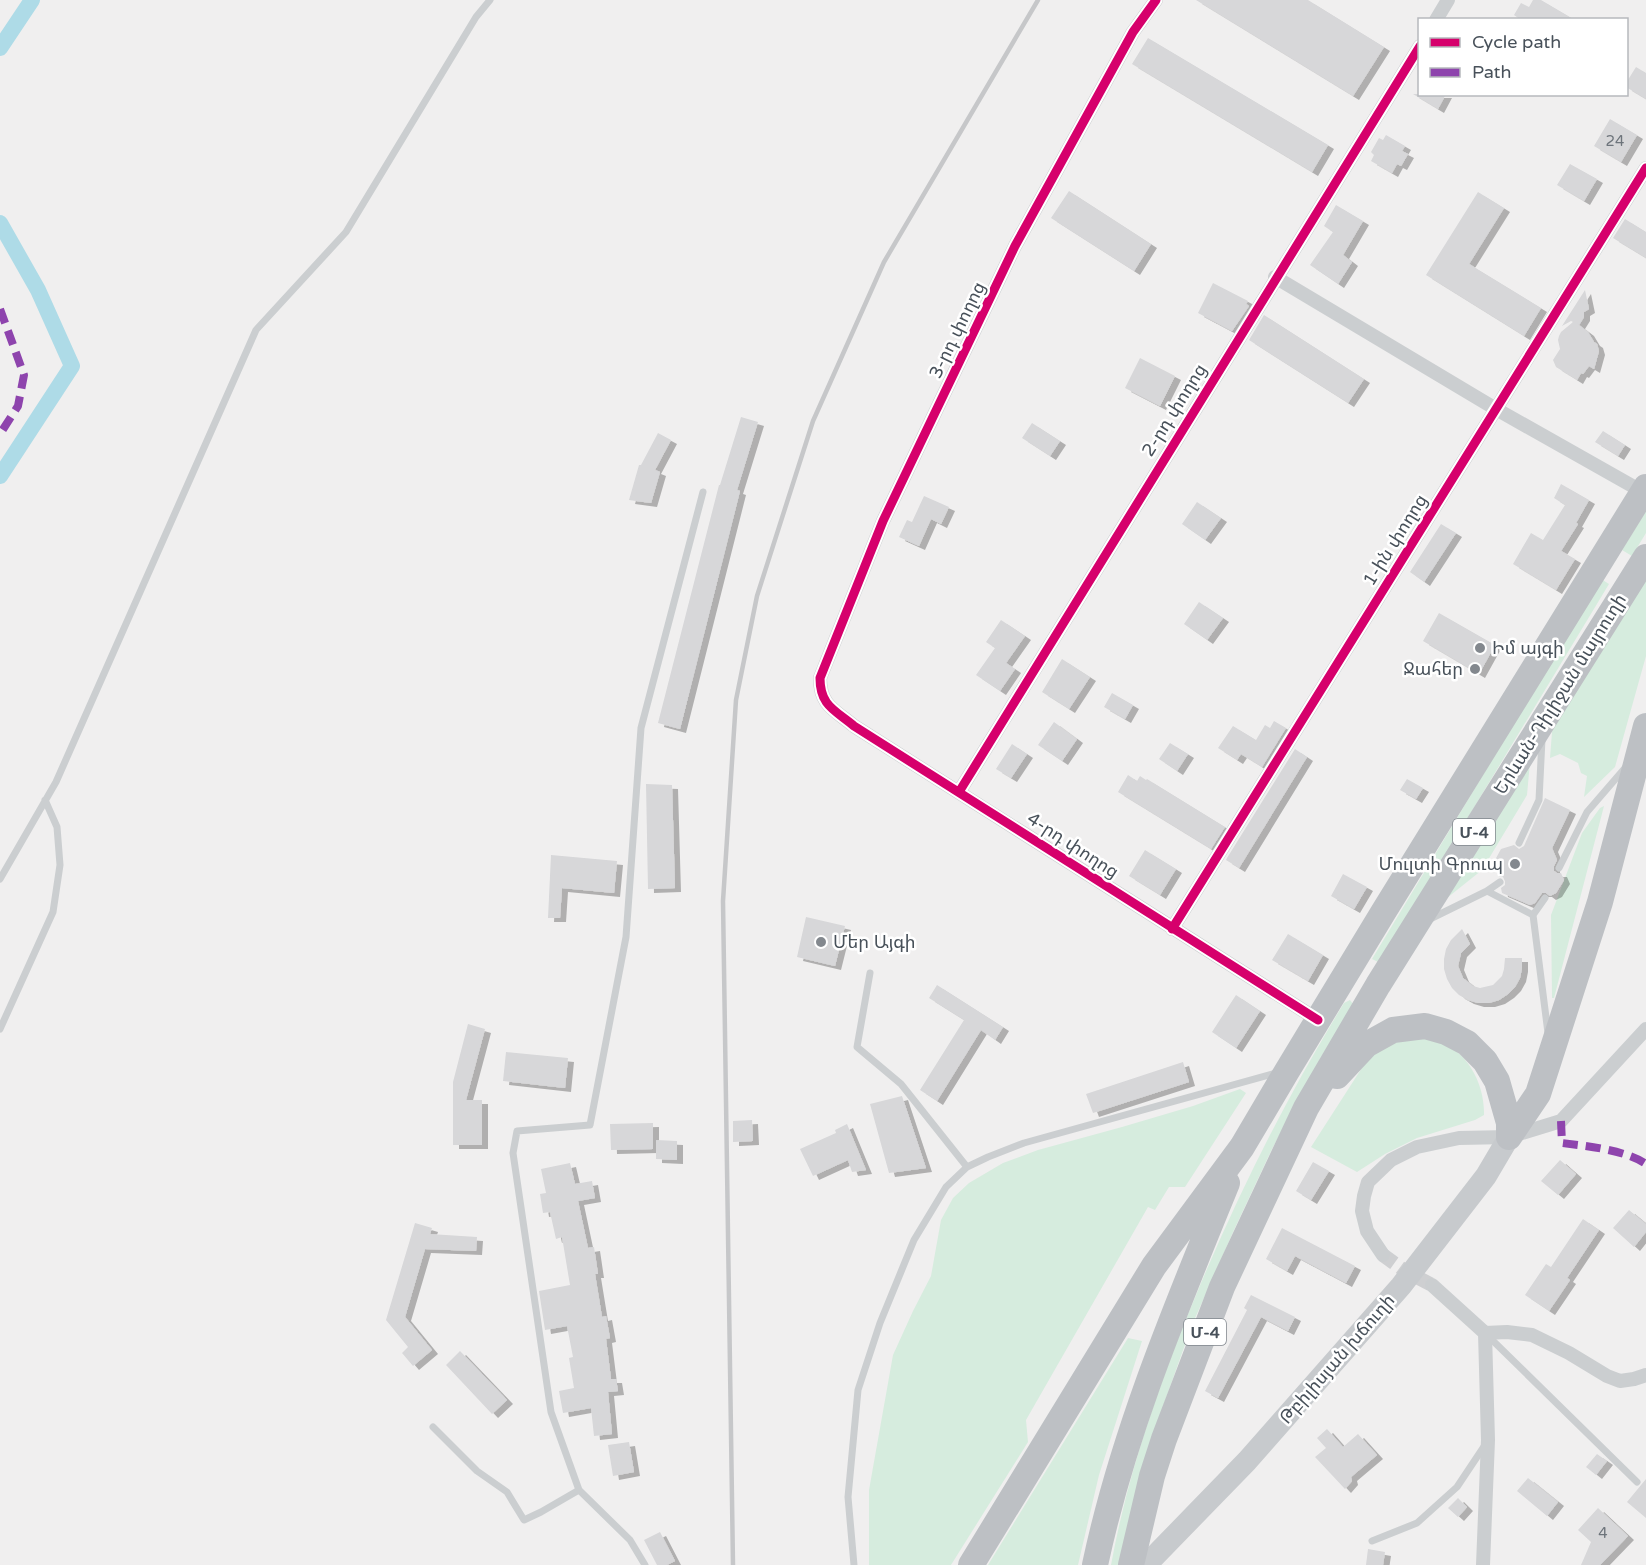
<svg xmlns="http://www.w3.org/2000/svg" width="1646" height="1565" font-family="'Varela Round','Noto Sans Armenian',sans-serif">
<defs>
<filter id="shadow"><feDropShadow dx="6" dy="4" stdDeviation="0" flood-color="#0004"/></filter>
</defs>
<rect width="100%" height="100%" fill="#f0efef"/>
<path fill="#d6ecde" d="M1646 511V533L1632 556 1622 550Z
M1646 577V656L1615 767 1584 797 1587 776 1581 773 1578 763 1560 754 1550 758 1553 719Z
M1601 579 1609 584 1380 963 1372 959Z
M1531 751 1527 795 1482 870 1437 906Z
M1604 806 1554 998H1552L1551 915 1582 833 1600 808Z
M1350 1000 1353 1004V1007L1321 1057 1272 1149 1234 1230 1192 1325 1156 1426 1120 1565H1111C1129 1467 1162 1375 1201 1283 1242 1186 1289 1093 1344 1003Z
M1420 1038C1425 1039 1430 1039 1435 1040 1467 1049 1485 1084 1484 1115L1475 1120 1417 1138 1385 1154 1357 1172 1311 1147 1367 1060C1385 1042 1397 1042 1420 1038Z
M1240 1089 1246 1093 1185 1187H1169L1155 1210 1148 1207 1026 1420 1028 1442 951 1565H869V1490L893 1355 913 1311 931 1276 941 1220 953 1198 969 1183 1003 1163 1038 1150 1122 1127 1193 1106Z
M1128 1338 1142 1341 1099 1475 1078 1565H988Z"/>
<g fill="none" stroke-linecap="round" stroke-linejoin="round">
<path stroke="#aedbe7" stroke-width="16" d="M0 48 32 0
M0 223 38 290 72 366 0 476"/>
</g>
<path fill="#d7d7d9" filter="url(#shadow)" d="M1196 0H1308L1384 47 1353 96Z
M1533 0H1541L1575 20H1521L1514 15 1521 3 1529 7Z
M1148 38 1328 145 1312 172 1132 64Z
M1636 67 1646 73V99L1626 87V83Z
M1413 94H1446L1438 109Z
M1610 119 1637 135 1621 162 1594 146Z
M1386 135 1405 146 1402 151 1408 154 1401 166 1397 164 1392 173 1371 161 1374 155 1371 152 1379 138 1383 140Z
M1570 164 1597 179 1584 201 1557 185Z
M1069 191 1151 244 1134 271 1051 218Z
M1478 192 1504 208 1469 264 1541 308 1524 336 1426 275Z
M1336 205 1363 221 1343 255 1352 262 1338 284 1310 265 1333 232 1324 226Z
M1625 219 1646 232V258L1613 238Z
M1213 283 1248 301 1246 304 1249 306 1232 331 1198 313Z
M1585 290 1589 309 1584 312V317L1579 325 1575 322 1588 332 1594 342 1597 344 1599 351 1594 369 1589 366 1583 374 1581 373 1577 380 1556 367 1553 360 1560 349 1558 340 1559 336 1561 332 1573 322 1571 321 1562 326Z
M1264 315 1364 379 1348 403 1249 340Z
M1140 358 1175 376 1160 406 1125 388Z
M741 417 758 422 737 490 740 491 680 729 658 723 719 485H720Z
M1032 423 1060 441 1050 456 1022 438Z
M1603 431 1625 445 1618 456 1595 442Z
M658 433 671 440 655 470 660 472 651 503 629 500 639 465H641Z
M1561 484 1589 500 1576 523 1578 524 1561 551 1575 559 1556 590 1513 564 1531 533 1543 540 1565 505 1554 498Z
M924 496 949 507 941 524 931 519 919 546 899 537 907 520 912 522Z
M1197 502 1221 518 1205 540 1182 524Z
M1441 524 1456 533 1424 582 1410 572Z
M1199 602 1223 618 1207 640 1184 624Z
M1439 613 1495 645 1479 674 1423 641Z
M1001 620 1025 636 1006 663 1015 669 1000 691 976 675 995 648 986 642Z
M1062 659 1090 677 1069 709 1042 692Z
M1112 693 1133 705 1125 719 1104 707Z
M1274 721 1286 728 1262 767 1241 754 1237 760 1218 748 1233 726 1256 740 1265 725 1270 728Z
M1054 722 1077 739 1062 761 1038 745Z
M1170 743 1188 754 1177 771 1159 759Z
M1012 744 1027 754 1011 778 996 769Z
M1295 749 1307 757 1239 868 1226 860 1227 858Z
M1128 775 1137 781 1140 776 1146 780 1147 779 1225 827 1211 849 1118 792Z
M1407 779 1423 788 1416 799 1400 790Z
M646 784 672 785 675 888 648 889Z
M1545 798 1570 810 1552 848 1557 860 1554 866V871L1557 873H1561L1564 880 1556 893 1550 896 1546 893H1542L1535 903 1530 905 1502 893 1501 888 1505 885V881L1503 877H1499L1495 860 1501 849 1514 845 1519 849 1524 846Z
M1145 850 1176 869 1160 895 1129 876Z
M551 855 617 861 614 893 562 888 560 918H548Z
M1343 874 1367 887 1354 909 1331 896Z
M806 917 845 926 835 966 797 957Z
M1462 929 1470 944 1461 953 1458 966 1463 978 1473 986 1480 988 1493 985 1502 976 1504 969 1505 958H1522V968L1520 978 1515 987 1508 994 1499 1000 1489 1003H1478L1468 1000 1459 995 1452 988 1447 979 1444 969V959L1446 949 1451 940Z
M1288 934 1323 955 1308 981 1272 960Z
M937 985 1003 1027 995 1040 981 1030 937 1101 920 1090 964 1020 929 998Z
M1236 995 1260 1011 1236 1048 1212 1032Z
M468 1024 485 1029 466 1100H482V1145H453V1082Z
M506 1052 568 1058 565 1088 503 1081Z
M1183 1062 1189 1082 1093 1113 1086 1094Z
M902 1096 926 1168 889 1173 870 1104Z
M752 1120 753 1141 733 1142V1121Z
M653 1123V1149L611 1150 610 1124Z
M847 1124 866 1170 852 1172 848 1160 813 1176 800 1149 836 1133 835 1130Z
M656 1140 677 1141V1160L656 1159Z
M1560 1160 1576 1174 1558 1195 1541 1181Z
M1313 1162 1329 1171 1311 1200 1296 1191Z
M570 1163 575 1184 592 1181 595 1198 578 1201 588 1248 594 1247 598 1274H595L602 1317 606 1316 610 1338 606 1339 611 1379H616L618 1391 608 1392 612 1434 594 1436 591 1408 563 1413 559 1391 574 1388 569 1358 573 1357 567 1326 545 1330 539 1291 570 1285 562 1237 556 1239 550 1212 543 1213 540 1194 546 1193 541 1169Z
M1629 1210 1646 1224V1232L1634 1247 1613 1228Z
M1583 1219 1599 1230 1567 1278 1570 1280 1549 1311 1525 1295 1546 1264 1551 1267Z
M415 1223 432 1228 430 1234 477 1237 476 1251 425 1249 405 1317 432 1350 413 1366 402 1353 408 1347 386 1320Z
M1282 1228 1355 1266 1346 1283 1295 1256 1287 1271 1266 1259Z
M1251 1295 1295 1317 1288 1331 1261 1317 1218 1398 1205 1391 1247 1310 1244 1308Z
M460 1351 507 1400 492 1414 446 1365Z
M1327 1429 1343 1447 1358 1434 1377 1455 1351 1477 1352 1481 1345 1489 1315 1457 1326 1448 1317 1438Z
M629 1442 634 1472 613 1476 608 1445Z
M1597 1454 1607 1461 1596 1475 1586 1467Z
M1528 1478 1558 1502 1547 1516 1517 1491Z
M1646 1479V1518L1627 1502Z
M1458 1498 1467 1507 1458 1517 1448 1508Z
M1598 1508 1628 1536 1600 1565H1581L1591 1542 1578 1530Z
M660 1532 675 1561 667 1565H657L644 1540Z
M1368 1549 1385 1552 1383 1565H1366Z"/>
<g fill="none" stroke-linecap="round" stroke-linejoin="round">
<path stroke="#cecfd1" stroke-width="14" stroke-dasharray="14 7" stroke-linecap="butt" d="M1383 1255 1405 1271 1432 1285"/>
<path stroke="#cbced0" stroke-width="7" d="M1519 843 1539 800 1542 739
M1559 868 1587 812 1625 768
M0 879 56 782 256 330 346 232 476 17 490 0
M1487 891 1533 915 1548 1033
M1533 915 1545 898
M1428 920 1487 891 1500 882
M870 973 857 1047 901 1084 967 1167
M0 1029 53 912 60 865 57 827 45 800
M1487 1335 1637 1482
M433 1427 477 1471 507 1492 524 1520 541 1512 579 1490
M1372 1541 1417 1523 1457 1487 1485 1445
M645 1565 630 1540 579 1490 551 1412 513 1153 517 1131 590 1125 626 937 641 728 703 492
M854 1565 848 1497 858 1390 880 1323 914 1240 946 1187 967 1167 988 1157 1024 1143 1276 1073"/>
<path stroke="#cbced0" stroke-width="14" d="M1156 0 1133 32 1015 246 883 521 820 678C820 706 835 710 854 726L1318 1020
M1436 20 1448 0
M1275 277 1496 409 1643 492
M959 792 1420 46
M1172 929 1646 168
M1383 1255 1367 1231 1362 1211 1364 1196 1368 1182 1391 1160 1417 1147 1459 1138 1509 1137 1561 1121 1646 1029
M1432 1285 1485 1333 1488 1440 1483 1565
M1485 1333 1507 1332 1532 1335 1569 1353 1607 1376 1620 1381 1634 1379 1646 1375"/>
<path stroke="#c7cacd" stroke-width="22" d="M1146 1565 1247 1461 1401 1286 1486 1176 1509 1137"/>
<path stroke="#bdc0c4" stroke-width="26" d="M1337 1076 1366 1045 1393 1030 1425 1026 1446 1032 1467 1043 1485 1061 1497 1081 1509 1123V1137
M1509 1137 1538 1094 1600 902 1646 726
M971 1565 1154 1266 1242 1147 1287 1071 1384 911 1646 487
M1095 1565C1123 1433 1176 1308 1227 1183
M1131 1565 1152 1476 1164 1439 1222 1287 1306 1108 1378 985 1646 557"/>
<path stroke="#c6c7c9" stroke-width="4.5" d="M733 1565 723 901 736 700 757 596 813 421 884 262 1038 0"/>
<path stroke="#8e44ad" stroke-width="8" stroke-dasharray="15 8" stroke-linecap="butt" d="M0 309 24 375 18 406 0 434
M1561 1121 1562 1143C1586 1146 1626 1150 1646 1164"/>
<g stroke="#fff" stroke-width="13">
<path id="cycleway" d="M1156 0 1133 32 1015 246 883 521 820 678C820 706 835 710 854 726L1318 1020
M959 792 1420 46
M1172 929 1646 168"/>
</g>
<use href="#cycleway" stroke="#d6006c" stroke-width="9"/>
</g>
<g fill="#83888e" stroke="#fff" stroke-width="2">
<circle cx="1480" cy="648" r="6"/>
<circle cx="1475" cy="669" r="6"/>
<circle cx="1515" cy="864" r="6"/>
<circle cx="821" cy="942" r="6"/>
</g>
<g text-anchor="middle" stroke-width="5" stroke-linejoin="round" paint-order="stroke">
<g font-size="15" fill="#6d747b">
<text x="1615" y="146">24</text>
<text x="1603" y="1538">4</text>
</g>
<g fill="#fff" stroke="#7f858c" stroke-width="1.5">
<rect x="1453" y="819" width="42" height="26" rx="4.5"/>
<rect x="1184" y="1319" width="42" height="26" rx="4.5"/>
</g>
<g font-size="16" font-weight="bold" fill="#48515a">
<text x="1474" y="838">Մ-4</text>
<text x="1205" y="1338">Մ-4</text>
</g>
<g font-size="18" fill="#48515a" stroke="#fff">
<text transform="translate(957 330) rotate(-64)" y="6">3-րդ փողոց</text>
<text transform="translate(1174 410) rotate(-58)" y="6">2-րդ փողոց</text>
<text transform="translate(1395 540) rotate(-58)" y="6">1-ին փողոց</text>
<text transform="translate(1560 694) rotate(-58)" y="6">Երևան-Դիլիջան մայրուղի</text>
<text transform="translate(1073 845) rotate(33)" y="6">4-րդ փողոց</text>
<text transform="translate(1337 1359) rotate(-49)" y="6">Թբիլիսյան խճուղի</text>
</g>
<g font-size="18" fill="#48515a" stroke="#fff" text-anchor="start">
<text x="1492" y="654">Իմ այգի</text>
<text x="1463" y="675" text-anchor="end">Ջահեր</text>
<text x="1503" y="870" text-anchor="end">Մուլտի Գրուպ</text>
<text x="833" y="948">Մեր Այգի</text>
</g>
</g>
<rect x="1418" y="18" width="210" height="78" fill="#ffffff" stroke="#b6b9bd" stroke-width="1.5"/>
<rect x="1430" y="38" width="30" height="9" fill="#d6006c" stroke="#b6b9bd" stroke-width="1.5"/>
<text x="1472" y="48" font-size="18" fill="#48515a">Cycle path</text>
<rect x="1430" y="68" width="30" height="9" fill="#8e44ad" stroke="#b6b9bd" stroke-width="1.5"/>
<text x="1472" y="78" font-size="18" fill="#48515a">Path</text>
</svg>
